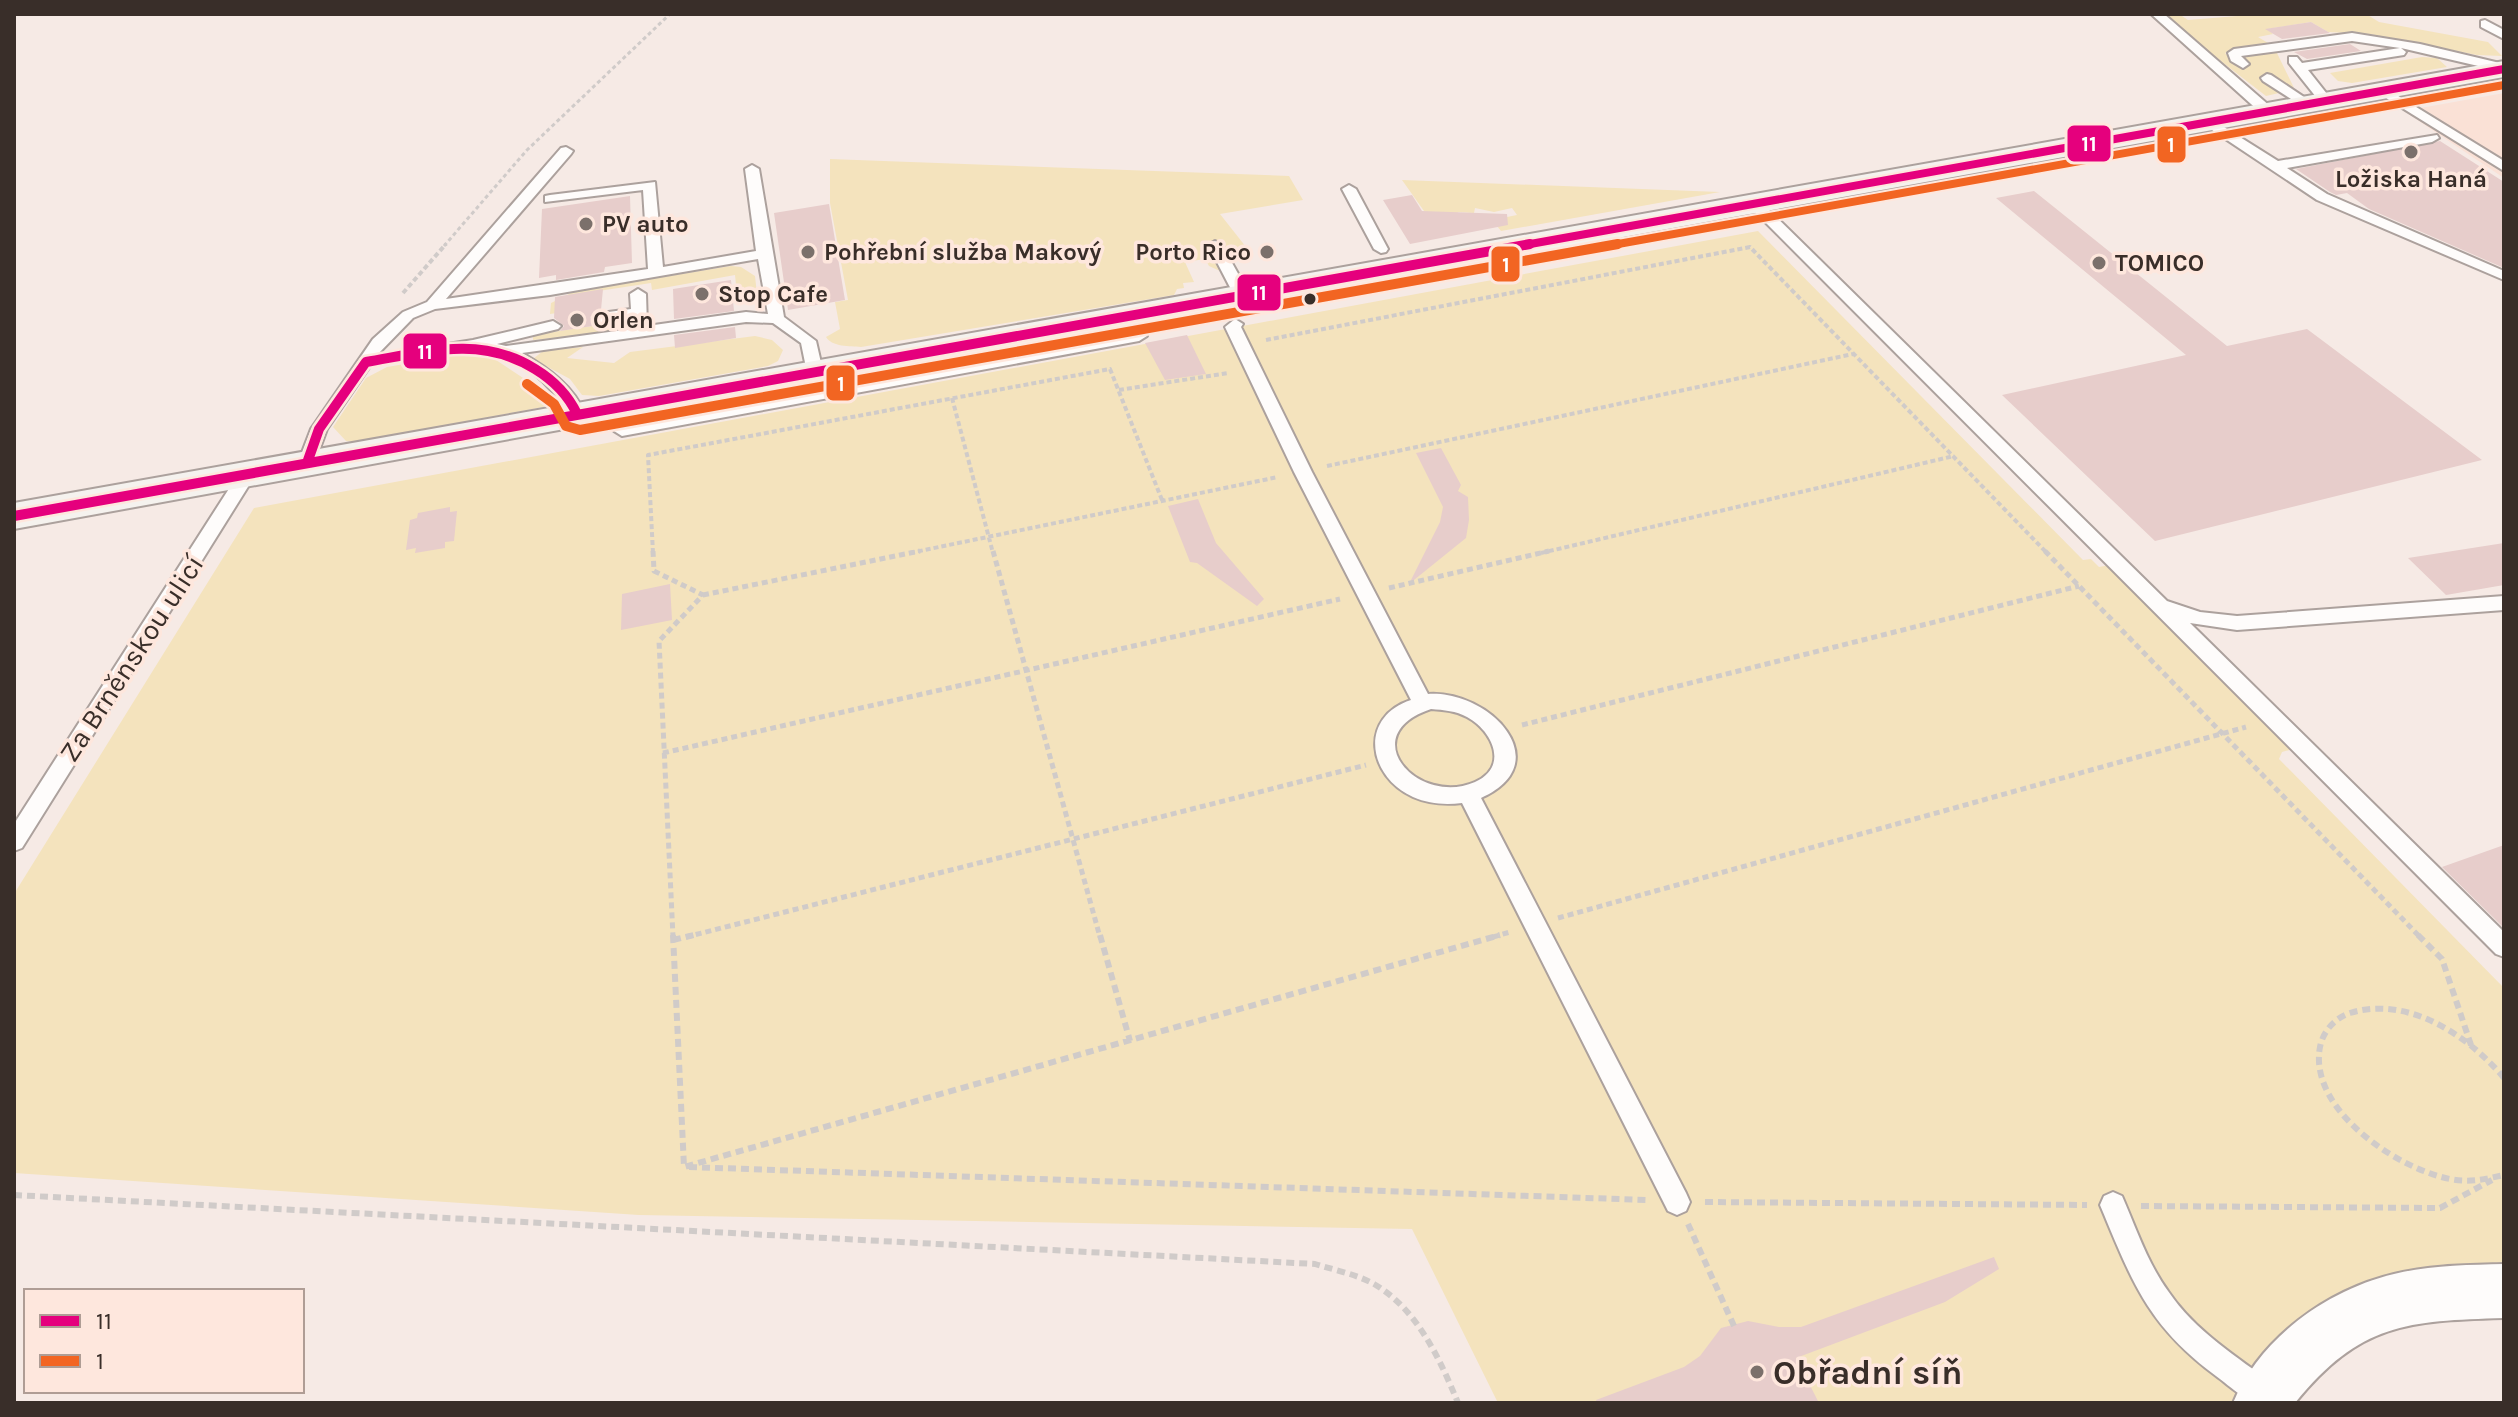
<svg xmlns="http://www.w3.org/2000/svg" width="2518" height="1417" font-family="Karla,sans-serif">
<rect width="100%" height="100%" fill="#f6eae5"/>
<path fill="#fae1d6" d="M2504 93V178L2404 111Z"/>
<path fill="#f4e3bd" d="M2160 14H2179L2188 20 2262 14H2366L2379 22 2488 42 2502 56 2477 55 2370 34 2328 32 2311 22 2267 29 2273 34 2258 37 2268 43 2225 53 2236 64 2248 63 2244 57 2276 51 2294 88 2272 78 2260 79 2279 93 2266 96Z
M2422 57 2437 58 2447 67 2352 83 2338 81 2330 73Z
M830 159 1289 176 1303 200 1220 214 1246 247 1225 250 1221 244 1208 246 1220 271 1209 266 1205 259 1185 262 1194 282 1183 283 1184 288 1177 289 1174 295 861 347C850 346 832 347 826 337L840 329 835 302 848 300 830 203Z
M1402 180 1720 192 1501 231 1492 220 1517 215 1512 208 1494 212 1475 208 1474 213 1459 212 1434 225Z
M1758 231 2083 560 2091 559 2099 567 2110 565 2293 749 2282 752 2279 759 2504 988V1291L2436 1293 2261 1403H1498L1412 1229 639 1215 14 1173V894L254 508Z
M731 266 741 267 755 276 757 294 737 295 735 275 652 290 651 283 592 292 578 310 550 314 551 303 575 291Z
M618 322 622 327 617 332 533 340V335Z
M755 336 772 340 783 350 778 361 768 366 599 396 582 395 570 379 533 359 543 351 583 347 567 358 614 363 630 352Z
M457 355 482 356 496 360 555 399 543 407 355 442 346 441 333 427 366 378 387 367Z"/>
<path fill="#e7cdcb" d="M2311 22 2330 33 2275 40 2282 39 2265 29Z
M2350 44 2361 51 2307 59 2294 52Z
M2440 141 2504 182V268L2369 209 2347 193 2336 195 2330 192 2296 169Z
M2034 191 2227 346 2307 329 2482 460 2155 541 2002 395 2186 355 1996 198Z
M1412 195 1422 211 1507 214 1508 225 1410 244 1383 200Z
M630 196 632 263 605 267 604 272 556 280V275L539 278 542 209Z
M829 204 845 300 788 310 774 213Z
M731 280 734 311 674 319 673 289Z
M603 289 601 310 590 317 599 325 560 331 564 326 554 318 555 297Z
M735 327 736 338 675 348 674 335Z
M1187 335 1206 374 1165 380 1145 343Z
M1441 448 1461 485 1458 491 1468 497 1469 520 1466 538 1409 584 1440 522 1443 507 1416 453Z
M1198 499 1216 543 1264 599 1257 606 1197 563 1190 562 1168 506Z
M450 507V512L457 511 454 541 445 542V548L415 553 416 548 406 550 410 520 417 518 418 513Z
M2504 543V585L2446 595 2408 558Z
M670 584 672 620 621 630 622 594Z
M2504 845V928L2442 867Z
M1994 1257 1999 1269 1945 1302 1796 1358 1819 1403H1597L1596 1400 1684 1367 1700 1356 1721 1328 1748 1321 1779 1327H1801Z"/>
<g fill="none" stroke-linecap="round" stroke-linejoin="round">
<g stroke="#aca19d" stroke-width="4">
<path id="service" d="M2151 14H2164L2271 107V113H2261Z
M2485 20 2504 30V39L2481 27V21Z
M2352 33 2420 44 2504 64V72L2401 48 2406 52 2404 55 2308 70 2331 99 2325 103 2320 102 2289 63V57H2297L2302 63 2400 48 2352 41 2241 56 2249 64 2243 68 2231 61 2228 53 2234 49Z
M2267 74 2271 75 2313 103 2302 106 2263 81 2261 78Z
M2382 86 2504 161V171L2378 93 2376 90Z
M2208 117 2278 161 2437 135 2439 138 2432 142 2287 168 2327 194 2504 271V280L2317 200 2203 124 2202 121Z
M566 147 573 151 571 154 446 299 648 269 643 190 545 202V196L550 195 655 182 663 267 756 251 745 169 752 165 759 169 784 317 816 341 827 389 1139 331 1147 336 1139 341 622 436 614 431V406L622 401 630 406V424L811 392 801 343 773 323 746 322 522 353C548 368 574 386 585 414L577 419 571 418C552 385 515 349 474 350 440 350 403 361 370 366L327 429 313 467H301L298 463 311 429 373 339 403 312 427 302 561 148ZM758 259 768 314 746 312 647 326 646 294 638 289 630 294 631 309 601 313 593 318 601 323 631 318V329L506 346 497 344 558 329 561 326 553 321 473 340 377 355 413 318 435 309 550 295Z
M1349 185 1356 189 1388 249 1386 252 1381 253 1374 249 1342 189Z
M1755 200 1760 201 2167 601 2200 612 2237 616 2504 596V610L2237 630 2190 623 2504 932V957L2496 954 1750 207 1748 204Z
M1215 241 1222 245 1250 295 1247 298H1237L1234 295 1208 245Z
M1235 319 1243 324 1241 327 1312 472 1428 694C1490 690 1559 763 1481 798L1686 1193 1690 1202 1686 1211 1677 1215 1668 1211 1462 803C1445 805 1429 804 1413 797 1367 776 1359 717 1411 700L1294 472 1225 327ZM1431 709C1444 710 1456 711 1467 717 1493 731 1509 767 1475 782 1418 807 1353 735 1431 709Z
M247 468 256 474 22 848 14 851V824L241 470Z
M2113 1192 2122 1196C2136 1228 2147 1262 2168 1291 2195 1331 2237 1357 2275 1385L2279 1395 2276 1403C2245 1403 2240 1394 2216 1376 2147 1325 2132 1281 2100 1205L2104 1196Z"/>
</g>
<g stroke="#aca19d" stroke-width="4">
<path id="minor" d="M2504 1264V1318C2407 1321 2360 1323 2295 1403H2233C2260 1338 2327 1290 2394 1274 2430 1265 2468 1265 2504 1264Z"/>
</g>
<g stroke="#aca19d" stroke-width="4">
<path id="secondary" d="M2504 61V77L14 529V503Z"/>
</g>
<path stroke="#d0cbc9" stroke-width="3" stroke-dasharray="4 3" stroke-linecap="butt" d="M444 246 527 150 670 14"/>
<path stroke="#d0cbc9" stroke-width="4" stroke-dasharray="5 3" stroke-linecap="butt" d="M403 293 446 244
M1266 340 1750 247 2047 553
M1119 390 1228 373
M952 398 993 553
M1327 466 1853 354
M653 553 648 455 1110 369 1162 500
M910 553 1278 477
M1541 553 1954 456"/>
<path stroke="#d0cbc9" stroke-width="5" stroke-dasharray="6 4" stroke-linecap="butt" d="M653 551 654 571 703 595 659 641 673 937
M993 551 1100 937
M2045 551 2420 937
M1389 588 1549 551
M703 595 920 551
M1522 725 2079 586
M663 753 1340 599
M1558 918 2246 727
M686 937 1366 765
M1493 937 1510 932"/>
<path stroke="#d0cbc9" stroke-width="6" stroke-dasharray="8 5" stroke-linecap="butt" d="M673 935 684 1167 1500 935
M1100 935 1130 1041
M2418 935 2442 959 2471 1045
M673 940 694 935
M2504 1078C2469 1036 2408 995 2350 1013 2335 1018 2323 1031 2320 1047 2308 1110 2398 1169 2450 1179 2469 1183 2486 1179 2504 1175
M689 1167 1647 1200
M14 1195 1315 1264C1334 1270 1356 1274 1374 1284 1417 1309 1440 1359 1458 1403
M1705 1202 2087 1205
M2141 1206 2440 1208 2492 1180
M1688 1224 1734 1326"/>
<use href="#service" fill="#fefcfb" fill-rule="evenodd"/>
<use href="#minor" fill="#fefcfb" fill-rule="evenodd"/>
<use href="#secondary" fill="#f5f2ee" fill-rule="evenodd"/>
<g stroke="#fee7dd" stroke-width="12">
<path id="bus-1-far1" d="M1519 246 2504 69"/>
</g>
<g stroke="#fee7dd" stroke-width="15">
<path id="bus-1" d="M307 463 319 429 366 362C425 352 481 335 535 369 553 380 568 395 577 414
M14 516 1530 244"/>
</g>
<g stroke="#fee7dd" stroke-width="12">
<path id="bus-2-far1" d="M1607 246 2504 85"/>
</g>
<g stroke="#fee7dd" stroke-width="15">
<path id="bus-2" d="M527 384 554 404 566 426 580 430 1618 244"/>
</g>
<use href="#bus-1-far1" stroke="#e5007d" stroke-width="8"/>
<use href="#bus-1" stroke="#e5007d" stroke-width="10"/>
<use href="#bus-2-far1" stroke="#f26522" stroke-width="8"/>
<use href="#bus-2" stroke="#f26522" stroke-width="10"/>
</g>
<g fill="#7b706b" stroke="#fee7dd" stroke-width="3">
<circle cx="2411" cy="152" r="8"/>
<circle cx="586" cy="224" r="8"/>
<circle cx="808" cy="252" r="8"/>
<circle cx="1267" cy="252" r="8"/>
<circle cx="2099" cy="263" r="8"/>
<circle cx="702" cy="294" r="8"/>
<circle cx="577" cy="320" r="8"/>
<circle cx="1757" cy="1372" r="8"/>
</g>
<circle fill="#392e29" stroke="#fee7dd" stroke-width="3" cx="1310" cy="299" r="7"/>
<g text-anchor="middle" stroke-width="7" stroke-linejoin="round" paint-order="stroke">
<g font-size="24" font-weight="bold" fill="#392e29" stroke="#fee7dd" text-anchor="start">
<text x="2411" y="187" text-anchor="middle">Ložiska Haná</text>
<text x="602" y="232">PV auto</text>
<text x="824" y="260">Pohřební služba Makový</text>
<text x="1251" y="260" text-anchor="end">Porto Rico</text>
<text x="2115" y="271">TOMICO</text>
<text x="718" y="302">Stop Cafe</text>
<text x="593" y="328">Orlen</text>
</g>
<g font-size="28" fill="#392e29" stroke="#fee7dd">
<text transform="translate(131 658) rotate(-57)" y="10">Za Brněnskou ulicí</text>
</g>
<g font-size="34" font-weight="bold" fill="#392e29" stroke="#fee7dd" text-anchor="start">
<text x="1773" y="1384">Obřadní síň</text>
</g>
</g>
<g stroke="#fee7dd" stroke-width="3">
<rect x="2066" y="124" width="46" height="39" rx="8" fill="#e5007d"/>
<rect x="2156" y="125" width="31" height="39" rx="8" fill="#f26522"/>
<rect x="1490" y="245" width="31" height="38" rx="8" fill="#f26522"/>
<rect x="1236" y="273" width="46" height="39" rx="8" fill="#e5007d"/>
<rect x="402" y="332" width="46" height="38" rx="8" fill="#e5007d"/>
<rect x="825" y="364" width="31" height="38" rx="8" fill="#f26522"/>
</g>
<g font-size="22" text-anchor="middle" font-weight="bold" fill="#fff">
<text x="2089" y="151">11</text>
<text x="2171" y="152">1</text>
<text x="1506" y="272">1</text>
<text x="1259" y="300">11</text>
<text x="425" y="359">11</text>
<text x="841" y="391">1</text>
</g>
<rect width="2518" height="1417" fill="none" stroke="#392e29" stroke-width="32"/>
<rect x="24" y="1289" width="280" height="104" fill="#fee7dd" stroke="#af9d95" stroke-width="2"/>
<rect x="40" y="1315" width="40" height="12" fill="#e5007d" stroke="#af9d95" stroke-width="2"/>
<text x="96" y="1329" font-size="24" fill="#392e29">11</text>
<rect x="40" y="1355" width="40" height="12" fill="#f26522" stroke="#af9d95" stroke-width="2"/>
<text x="96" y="1369" font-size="24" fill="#392e29">1</text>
</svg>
